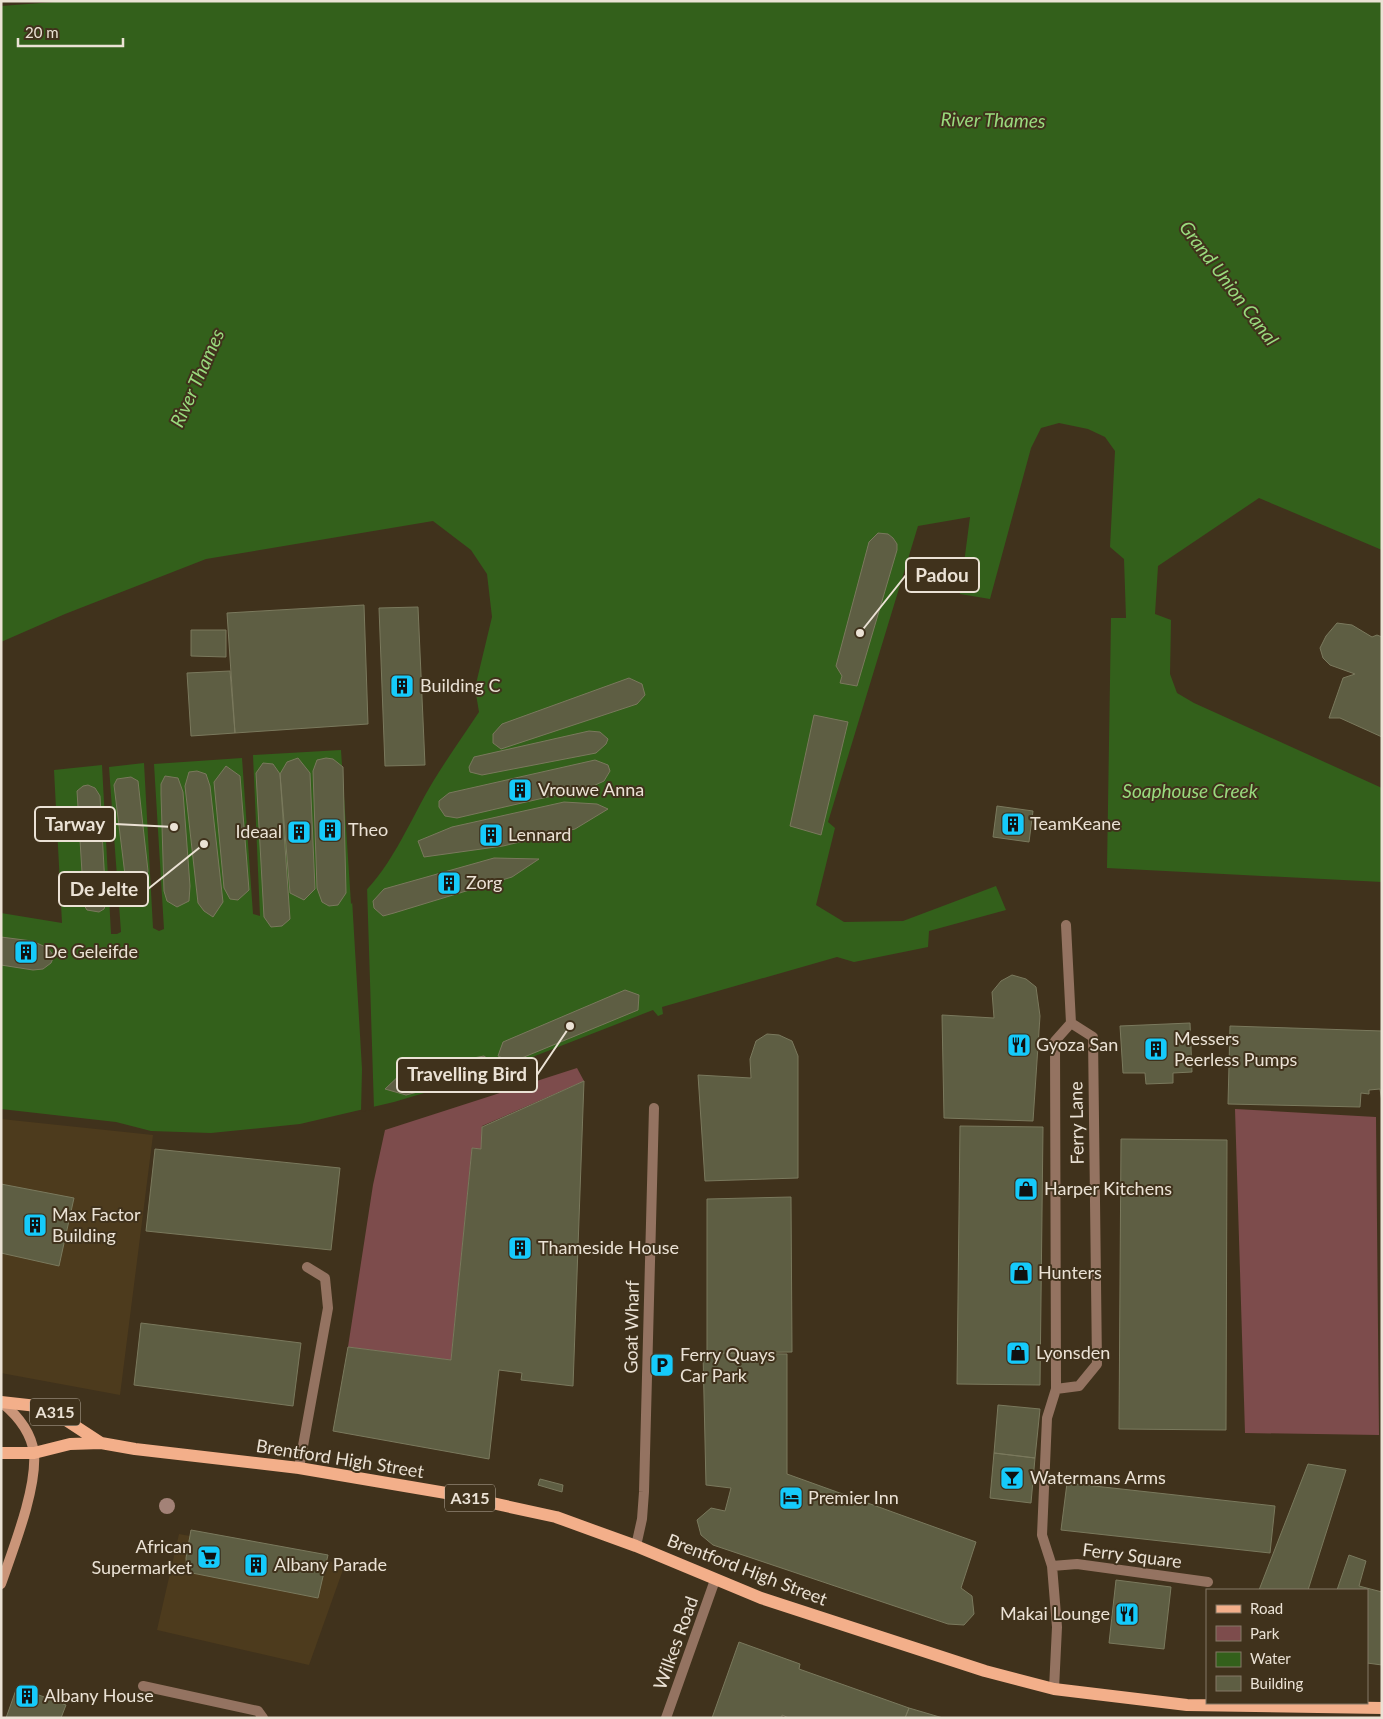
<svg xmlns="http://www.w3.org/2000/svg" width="1383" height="1719" font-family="Lato,sans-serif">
<rect width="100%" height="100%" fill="#40321c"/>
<path fill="#4d3b1d" d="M1 1119 153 1135 120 1395 1 1373Z
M179 1534 345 1564 309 1665 157 1630Z"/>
<path fill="#7d4c4c" d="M577 1068 584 1081 482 1126 481 1149 472 1148 451 1360 348 1347 373 1185 385 1130Z
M1235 1109 1376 1117 1379 1435 1245 1433Z"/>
<path fill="#33601b" d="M68 1H1382V550L1259 498 1158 566 1155 614 1171 620 1170 674 1177 693 1194 703 1382 788V882L1107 868 1111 618H1126L1124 559 1110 547 1115 451 1105 437 1088 429 1059 423 1041 428 1031 448 990 599 960 594 970 517 918 526 828 822 835 828 816 905 844 922 903 921 996 886 1006 910 929 931 928 947 854 962 837 957 662 1007 663 1014 658 1016 653 1010 491 1073 394 1102 300 1124 211 1133 151 1131 116 1122 1 1109V913L62 923 54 770 102 765 111 934H117L121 932 109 767 144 763 153 928 159 931 164 929 154 764 242 758 253 914 260 916 253 755 341 750 351 904C390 874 409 821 434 780 448 757 464 735 479 712L475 688 492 617 487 574 471 550 433 521 206 559 65 614 1 642V6Z"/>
<path fill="#40321c" d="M367 886 374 1109 361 1112 362 1069 352 899Z"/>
<path fill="#5e5e43" stroke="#7a795d" d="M878 533 888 534 893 538 897 544V550L857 686 840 683 842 676 836 666 869 542Z
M364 605 368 724 235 733 227 613Z
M418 607 425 765 385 766 379 608Z
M1337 623 1352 625 1372 637 1377 635 1382 637V737L1340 718H1329L1343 678 1355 674 1330 665 1323 658 1320 648 1326 636Z
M191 630H226V657L191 656Z
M230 671 235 733 191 736 187 673Z
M629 678 642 684 645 695 637 704 501 749 493 743V734L502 724Z
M814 715 848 722 821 835 790 826Z
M589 731 600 732 608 739 606 744 596 753 482 775 470 772 469 767 474 757Z
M298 758 310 773 315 889 304 900 290 893 280 774 287 762Z
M326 758 333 759 343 767 346 893 338 905 329 906 322 902 317 888 313 771 317 760Z
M595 760 608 765 610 771 604 781 591 787 457 818 445 816 439 807V801L449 793Z
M263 763 273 764 280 774 290 919 282 926 271 927 264 917 256 773Z
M226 766 240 776 249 890 238 900 230 899 224 888 214 782Z
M197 771 206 774 210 786 223 902 213 917 204 911 198 903 185 786 189 772Z
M165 776 178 778 183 792 190 886 189 901 177 907 167 901 164 891 161 794V784Z
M131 777 138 781 148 871 147 875 135 880 125 875 114 785 117 779Z
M88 785 95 788 100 796 106 903 104 909 99 912 87 910 84 905 77 791 83 786Z
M564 802 597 804 608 809 575 829 503 846 424 857 418 841 452 827Z
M997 806 1033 811 1029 842 993 837Z
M494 858 539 859 512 877 394 913 383 916 374 908 373 901 384 889Z
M1 937 32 941 48 948 54 956 51 963 43 969 33 970 1 965Z
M1012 975 1026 979 1036 987 1040 1016 1033 1121 944 1118 942 1015 994 1018 992 992 1001 981Z
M625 990 639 995 638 1010 512 1062 498 1056 503 1042Z
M1190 1023 1192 1072 1173 1073V1083L1146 1084 1145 1073H1123L1120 1026Z
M1230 1026 1382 1031V1102L1380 1089 1369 1090V1094L1361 1093 1360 1107 1228 1104Z
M767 1034 779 1035 792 1041 798 1056V1178L705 1181 698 1075 751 1078 750 1059 756 1041Z
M484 1056 496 1065 491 1073 406 1095 385 1089 404 1071Z
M584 1081 573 1386 521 1380 522 1373 499 1370 489 1459 333 1431 348 1347 451 1360 472 1148 481 1149 482 1127Z
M960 1126 1043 1127 1040 1385 957 1384Z
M1121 1139 1227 1140 1226 1430 1119 1429Z
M155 1149 340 1168 331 1250 146 1231Z
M1 1184 74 1198 59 1266 1 1253Z
M791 1197 792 1352 707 1353V1199Z
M141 1323 301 1343 293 1406 134 1385Z
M703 1353 787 1354V1474L976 1542 961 1588 972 1596 974 1614 964 1625 948 1624 713 1545 701 1535 697 1520 711 1508 725 1511 731 1488 706 1485Z
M998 1405 1040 1409 1035 1458 994 1453Z
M994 1453 1035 1458 1031 1503 990 1498Z
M1308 1464 1346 1470 1308 1590H1259Z
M540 1479 563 1485 562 1492 538 1485Z
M1067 1483 1275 1506 1270 1553 1061 1530Z
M191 1530 328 1555 318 1598 187 1572 186 1558Z
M1349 1555 1366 1561 1359 1586 1382 1592V1665L1367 1663V1590H1337Z
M1116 1580 1171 1587 1164 1649 1109 1643Z
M739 1642 800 1664 799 1669 909 1708 905 1718H789L782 1715V1718H712Z
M17 1687 66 1705 61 1718H6Z
M909 1708 943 1718H905Z"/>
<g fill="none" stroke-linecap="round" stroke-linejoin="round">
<path stroke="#947361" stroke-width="10" d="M299 1468 328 1308 325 1278 307 1267
M143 1686 258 1711 263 1718"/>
<path stroke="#947361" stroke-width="10" d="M1066 925 1071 1023 1055 1041 1056 1389 1079 1386 1097 1364 1093 1037 1071 1023
M636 1546 642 1519 644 1492 654 1108
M1052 1566 1077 1564 1208 1582
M1054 1689 1057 1627 1052 1566 1042 1535 1047 1418 1056 1389
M666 1718 715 1580"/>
<path stroke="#ca9579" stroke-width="10" d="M1 1402C16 1414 31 1432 34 1453 37 1489 13 1549 1 1584"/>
<path stroke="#f3af8a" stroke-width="12" d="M1 1402 46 1407 101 1443
M1 1453H34L70 1444 101 1443 135 1449 299 1468 446 1493 556 1517 636 1546 761 1598 985 1671 1054 1689 1187 1705 1382 1708"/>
</g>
<circle fill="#a38277" cx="167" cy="1506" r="8"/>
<defs>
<g id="building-square" transform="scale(1.25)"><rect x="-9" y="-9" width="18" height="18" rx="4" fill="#15cafb" stroke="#40321c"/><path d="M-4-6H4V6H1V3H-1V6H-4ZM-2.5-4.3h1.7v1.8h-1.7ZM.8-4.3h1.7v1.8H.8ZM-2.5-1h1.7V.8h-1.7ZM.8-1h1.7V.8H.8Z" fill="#111"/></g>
<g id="restaurant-square" transform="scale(1.25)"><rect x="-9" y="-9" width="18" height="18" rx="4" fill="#15cafb" stroke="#40321c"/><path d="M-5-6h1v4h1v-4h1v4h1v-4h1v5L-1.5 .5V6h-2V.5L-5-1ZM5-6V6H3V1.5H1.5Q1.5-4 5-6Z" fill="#111"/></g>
<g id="shop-square" transform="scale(1.25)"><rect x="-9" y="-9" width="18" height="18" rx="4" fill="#15cafb" stroke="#40321c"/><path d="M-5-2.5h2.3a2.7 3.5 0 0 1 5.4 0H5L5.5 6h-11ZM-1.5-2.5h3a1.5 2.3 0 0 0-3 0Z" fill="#111"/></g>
<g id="parking-square" transform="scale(1.25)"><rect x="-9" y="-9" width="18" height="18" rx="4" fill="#15cafb" stroke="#40321c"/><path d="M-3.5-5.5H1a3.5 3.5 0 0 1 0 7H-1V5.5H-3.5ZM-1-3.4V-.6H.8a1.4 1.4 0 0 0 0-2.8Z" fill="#111"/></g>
<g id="bar-square" transform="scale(1.25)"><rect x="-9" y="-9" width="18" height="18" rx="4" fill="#15cafb" stroke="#40321c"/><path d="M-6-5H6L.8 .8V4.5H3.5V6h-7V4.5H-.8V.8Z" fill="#111"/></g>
<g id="hotel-square" transform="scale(1.25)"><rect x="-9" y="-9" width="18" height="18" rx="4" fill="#15cafb" stroke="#40321c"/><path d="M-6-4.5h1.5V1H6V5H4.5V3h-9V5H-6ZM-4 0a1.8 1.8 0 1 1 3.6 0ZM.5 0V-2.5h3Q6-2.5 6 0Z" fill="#111"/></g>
<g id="supermarket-square" transform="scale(1.25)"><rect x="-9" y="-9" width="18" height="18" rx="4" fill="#15cafb" stroke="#40321c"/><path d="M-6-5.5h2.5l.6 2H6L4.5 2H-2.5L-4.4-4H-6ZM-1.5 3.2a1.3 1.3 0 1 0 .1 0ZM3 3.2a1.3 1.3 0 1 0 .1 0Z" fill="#111"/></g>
</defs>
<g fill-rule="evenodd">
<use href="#building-square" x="402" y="686"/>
<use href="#building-square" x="520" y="790"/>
<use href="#building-square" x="1013" y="824"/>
<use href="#building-square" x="330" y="830"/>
<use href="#building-square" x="299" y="832"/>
<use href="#building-square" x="491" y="835"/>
<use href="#building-square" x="449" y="883"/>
<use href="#building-square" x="26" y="952"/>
<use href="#restaurant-square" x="1019" y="1045"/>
<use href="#building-square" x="1156" y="1049"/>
<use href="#shop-square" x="1026" y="1189"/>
<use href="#building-square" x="35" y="1225"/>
<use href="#building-square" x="520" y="1248"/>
<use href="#shop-square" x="1021" y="1273"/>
<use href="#shop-square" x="1018" y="1353"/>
<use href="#parking-square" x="662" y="1365"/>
<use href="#bar-square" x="1012" y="1478"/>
<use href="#hotel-square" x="791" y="1498"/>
<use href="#supermarket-square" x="209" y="1557"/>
<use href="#building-square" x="256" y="1565"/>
<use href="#restaurant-square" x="1127" y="1614"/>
<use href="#building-square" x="27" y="1696"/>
</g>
<g text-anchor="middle" stroke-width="4" stroke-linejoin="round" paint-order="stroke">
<g fill="#40321c" stroke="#b8ad9e" stroke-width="1">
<rect x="30" y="1398.5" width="50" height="27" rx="4"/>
<rect x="445" y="1484.5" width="50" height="27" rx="4"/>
</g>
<g font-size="16" font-weight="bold" fill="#ebe2d5">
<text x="55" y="1418">A315</text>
<text x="470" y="1504">A315</text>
</g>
<g font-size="18" fill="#ebe2d5" stroke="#40321c" text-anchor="start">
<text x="420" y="692">Building C</text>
<text x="538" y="796">Vrouwe Anna</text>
<text x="1030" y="830">TeamKeane</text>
<text x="348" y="836">Theo</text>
<text x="282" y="838" text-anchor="end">Ideaal</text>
<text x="508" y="841">Lennard</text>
<text x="466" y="889">Zorg</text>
<text x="44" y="958">De Geleifde</text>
<text x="1174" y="1045">Messers<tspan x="1174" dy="21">Peerless Pumps</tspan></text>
<text x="1036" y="1051">Gyoza San</text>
<text x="1044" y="1195">Harper Kitchens</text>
<text x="52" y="1221">Max Factor<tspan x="52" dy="21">Building</tspan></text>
<text x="538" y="1254">Thameside House</text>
<text x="1038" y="1279">Hunters</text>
<text x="1036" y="1359">Lyonsden</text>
<text x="680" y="1361">Ferry Quays<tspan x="680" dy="21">Car Park</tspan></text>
<text x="1030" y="1484">Watermans Arms</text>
<text x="808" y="1504">Premier Inn</text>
<text x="192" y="1553" text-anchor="end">African<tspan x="192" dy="21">Supermarket</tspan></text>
<text x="274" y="1571">Albany Parade</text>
<text x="1110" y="1620" text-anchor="end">Makai Lounge</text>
<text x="44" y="1702">Albany House</text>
</g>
<g font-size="18" fill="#ebe2d5" stroke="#40321c">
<text transform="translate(1077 1123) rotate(-91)" y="6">Ferry Lane</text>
<text transform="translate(632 1327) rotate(-89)" y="6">Goat Wharf</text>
<text transform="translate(340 1459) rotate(9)" y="6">Brentford High Street</text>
<text transform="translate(1132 1556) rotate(7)" y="6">Ferry Square</text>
<text transform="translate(747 1570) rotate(21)" y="6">Brentford High Street</text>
<text transform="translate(676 1643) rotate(-70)" y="6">Wilkes Road</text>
</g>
<g font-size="19" font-style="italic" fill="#99da7d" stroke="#40321c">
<text transform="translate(993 120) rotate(1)" y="7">River Thames</text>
<text transform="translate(1229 283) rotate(53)" y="7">Grand Union Canal</text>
<text transform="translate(197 378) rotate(-66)" y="7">River Thames</text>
<text x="1190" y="798">Soaphouse Creek</text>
</g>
</g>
<path fill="none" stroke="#ebe2d5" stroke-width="2" d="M860 633L906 575M174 827L115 824M204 844L148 889M570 1026L537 1075"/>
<g fill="#ebe2d5" stroke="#40321c" stroke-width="2">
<circle cx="860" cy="633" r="5"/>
<circle cx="174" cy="827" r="5"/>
<circle cx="204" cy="844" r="5"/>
<circle cx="570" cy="1026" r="5"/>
</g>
<g fill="#40321c" stroke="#ebe2d5" stroke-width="2">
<rect x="906" y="558" width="73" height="34" rx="5"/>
<rect x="35" y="807" width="80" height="34" rx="5"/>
<rect x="59" y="872" width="89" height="34" rx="5"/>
<rect x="397" y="1058" width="140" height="34" rx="5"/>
</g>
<g font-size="19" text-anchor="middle" font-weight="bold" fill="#ebe2d5">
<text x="942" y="582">Padou</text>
<text x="75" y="831">Tarway</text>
<text x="104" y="896">De Jelte</text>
<text x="467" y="1081">Travelling Bird</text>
</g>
<rect width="1383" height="1719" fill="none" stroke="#ebe2d5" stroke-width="5"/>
<rect x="1206" y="1589" width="162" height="115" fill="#40321c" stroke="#847866"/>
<rect x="1216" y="1605" width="25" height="8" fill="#f3af8a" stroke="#847866"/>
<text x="1250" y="1614" font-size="15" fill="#ebe2d5">Road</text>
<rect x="1216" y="1626" width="25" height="15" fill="#7d4c4c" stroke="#847866"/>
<text x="1250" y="1639" font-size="15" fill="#ebe2d5">Park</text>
<rect x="1216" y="1652" width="25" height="15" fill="#33601b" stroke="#847866"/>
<text x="1250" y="1664" font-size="15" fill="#ebe2d5">Water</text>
<rect x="1216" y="1676" width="25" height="15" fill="#5e5e43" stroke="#847866"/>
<text x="1250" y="1689" font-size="15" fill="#ebe2d5">Building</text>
<path d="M18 38v8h105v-8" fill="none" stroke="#ebe2d5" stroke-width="2.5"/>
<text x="25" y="38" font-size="15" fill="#ebe2d5" stroke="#40321c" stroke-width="4" paint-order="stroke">20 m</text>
</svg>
